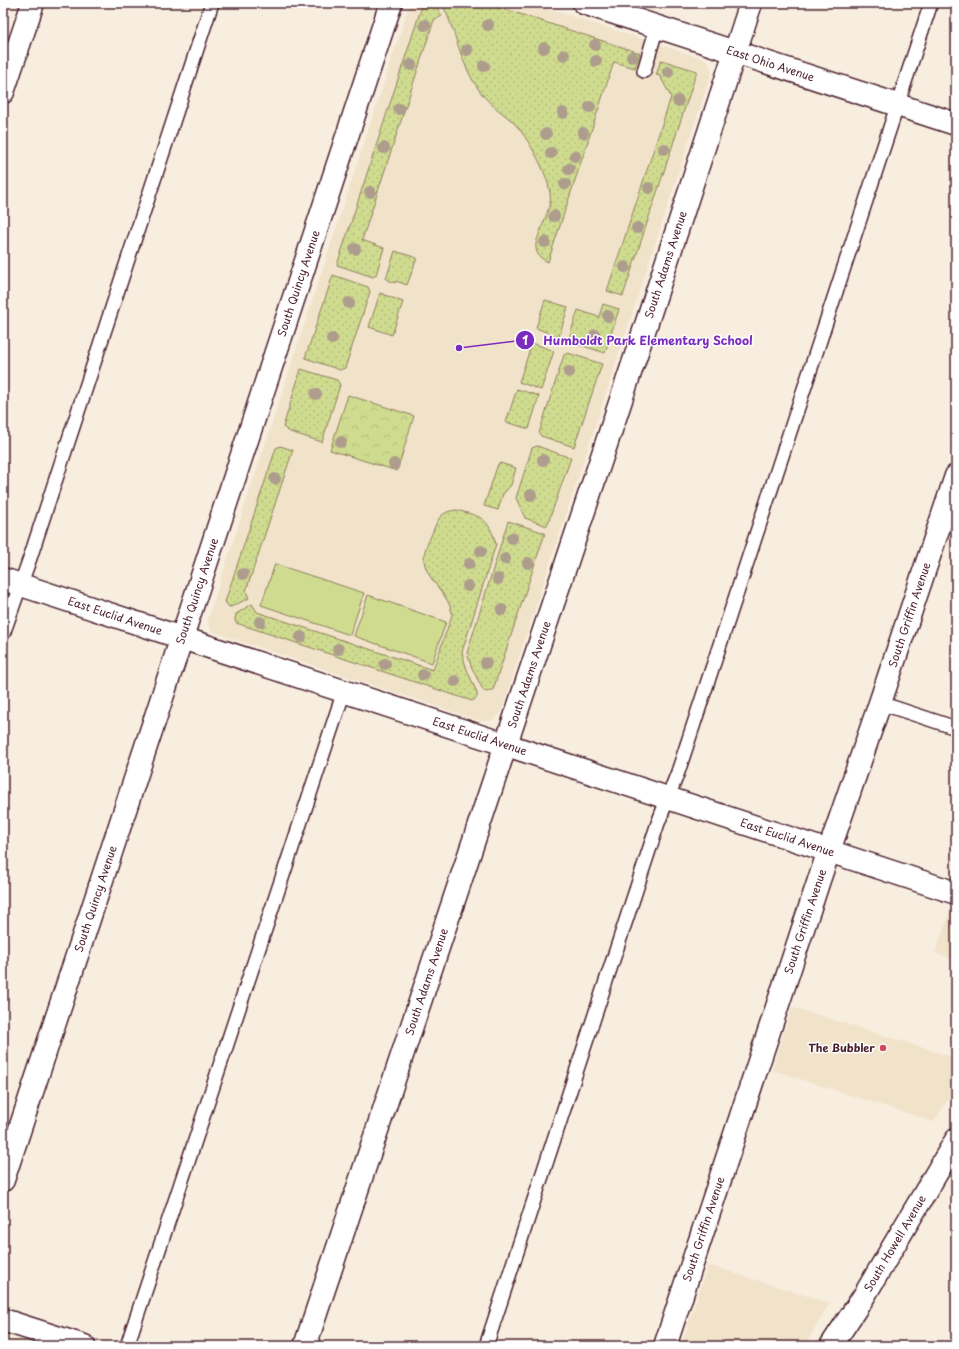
<svg xmlns="http://www.w3.org/2000/svg" width="959" height="1349" font-family="'Playpen Sans',sans-serif">
<defs>
<pattern id="grass-dots" width="8" height="8" patternUnits="userSpaceOnUse"><rect width="8" height="8" fill="#cfdc8f"/><path d="M2 2h.1M6 6h.1" fill="none" stroke="#b3bc7c" stroke-width="1.8" stroke-linecap="round"/></pattern>
<pattern id="forest-crowns" width="20" height="18" patternUnits="userSpaceOnUse"><rect width="20" height="18" fill="#cfdc8f"/><path d="M2 6a3 3 0 1 1 6 0M12 15a3 3 0 1 1 6 0" fill="none" stroke="#b3bc7c"/></pattern>
</defs>
<rect width="100%" height="100%" fill="#f7eee0"/>
<filter id="ink" filterUnits="userSpaceOnUse"><feTurbulence type="fractalNoise" baseFrequency=".025" numOctaves="2"/><feDisplacementMap in="SourceGraphic" scale="8" xChannelSelector="R" yChannelSelector="G"/><feConvolveMatrix kernelMatrix="1 2 1 2 8 2 1 2 1" color-interpolation-filters="sRGB"/></filter>
<g filter="url(#ink)">
<path fill="#f1e2ca" d="M410 3H530L701 58 707 61 712 71 501 712 498 716 493 720 488 721H481L216 633 211 630 208 622V618Z
M951 909 956 910V960L935 953Z
M792 1007 956 1058V1086L934 1122 772 1070Z
M708 1265 830 1303 804 1346H681Z"/>
<path fill="url(#grass-dots)" stroke="#8c7e5d" d="M423 3H434L442 16 434 20 362 240 384 248 376 275 373 277 337 265Z
M442 3H486L640 53 635 68 614 62 548 262C539 258 535 253 536 243 540 230 547 216 550 203 554 182 527 135 512 121 500 111 488 103 479 90 460 64 456 31 442 3Z
M661 60 697 71 623 296 607 291 671 97 660 76 656 75Z
M395 251 417 258 407 285 396 281 395 283 386 279Z
M333 275 368 287 370 292 345 368 340 370 305 358Z
M380 293 403 302 392 335 369 327Z
M545 300 568 307 559 337 536 328Z
M603 304 619 309 605 353 571 342 569 338 578 310 599 317Z
M532 343 554 351 541 390 519 382Z
M568 353 602 364 574 447 541 436 539 433 564 355Z
M301 369 337 380 340 385 322 442 290 432 283 427Z
M517 389 539 396 529 429 506 422Z
M280 446 293 450 246 591 249 598 233 606 229 607 225 602 276 448Z
M537 446 571 458 547 526 525 518 516 498 532 448Z
M500 463 516 468 511 485 503 494 498 510 484 506 498 464Z
M457 510C482 517 488 517 496 544L462 652 466 667 477 693C478 698 476 699 472 701L236 623 235 620 236 614 252 604 257 612 433 670 452 615C451 594 423 579 424 557 424 549 430 539 433 531 438 518 442 511 457 510Z
M508 521 545 533 493 690 486 692 483 690 471 666 467 653Z"/>
<path fill="url(#forest-crowns)" stroke="#8c7e5d" d="M348 395 414 416 397 471 330 450Z"/>
<path fill="#cfdc8f" stroke="#8c7e5d" d="M275 564 364 593 350 635 261 605Z
M368 595 446 622 432 663 354 636Z"/>
<g fill="none" stroke-linecap="round" stroke-linejoin="round">
<g stroke="#4a1f2b" stroke-width="16">
<path id="lane" d="M644 71 657 27
M3 634 30 558 212 3
M880 703 956 728
M127 1346 344 691
M486 1346 658 823 678 772 931 3"/>
</g>
<g stroke="#4a1f2b" stroke-width="25">
<g id="street">
<path id="s1" d="M584 3 956 124"/>
<path d="M3 92 33 3"/>
<path id="s2" d="M3 579 956 893"/>
<path id="s3" d="M3 1180 391 3"/>
<path id="s4" d="M305 1346 650 313 751 3"/>
<path id="s5" d="M665 1346 820 877 880 703 956 476"/>
</g>
</g>
<g stroke="#4a1f2b" stroke-width="25">
<g id="secondary">
<path d="M3 1320 84 1346"/>
<path id="s6" d="M831 1346 864 1296 956 1140"/>
</g>
</g>
<use href="#lane" stroke="#fff" stroke-width="13"/>
<use href="#street" stroke="#fff" stroke-width="22"/>
<use href="#secondary" stroke="#fff" stroke-width="22"/>
</g>
<g fill="#ae9c8d">
<circle cx="425" cy="25" r="6"/>
<circle cx="488" cy="25" r="6"/>
<circle cx="595" cy="45" r="6"/>
<circle cx="544" cy="48" r="6"/>
<circle cx="467" cy="50" r="6"/>
<circle cx="564" cy="55" r="6"/>
<circle cx="632" cy="57" r="6"/>
<circle cx="596" cy="61" r="6"/>
<circle cx="411" cy="65" r="6"/>
<circle cx="484" cy="66" r="6"/>
<circle cx="668" cy="72" r="6"/>
<circle cx="678" cy="101" r="6"/>
<circle cx="590" cy="107" r="6"/>
<circle cx="399" cy="109" r="6"/>
<circle cx="563" cy="113" r="6"/>
<circle cx="583" cy="133" r="6"/>
<circle cx="546" cy="134" r="6"/>
<circle cx="384" cy="148" r="6"/>
<circle cx="664" cy="149" r="6"/>
<circle cx="551" cy="153" r="6"/>
<circle cx="575" cy="156" r="6"/>
<circle cx="569" cy="169" r="6"/>
<circle cx="565" cy="184" r="6"/>
<circle cx="649" cy="188" r="6"/>
<circle cx="370" cy="192" r="6"/>
<circle cx="554" cy="216" r="6"/>
<circle cx="637" cy="228" r="6"/>
<circle cx="545" cy="242" r="6"/>
<circle cx="355" cy="249" r="6"/>
<circle cx="625" cy="267" r="6"/>
<circle cx="349" cy="303" r="6"/>
<circle cx="608" cy="316" r="6"/>
<circle cx="595" cy="335" r="6"/>
<circle cx="332" cy="339" r="6"/>
<circle cx="569" cy="372" r="6"/>
<circle cx="316" cy="394" r="6"/>
<circle cx="341" cy="442" r="6"/>
<circle cx="543" cy="460" r="6"/>
<circle cx="394" cy="464" r="6"/>
<circle cx="275" cy="479" r="6"/>
<circle cx="531" cy="495" r="6"/>
<circle cx="512" cy="538" r="6"/>
<circle cx="481" cy="551" r="6"/>
<circle cx="505" cy="559" r="6"/>
<circle cx="528" cy="563" r="6"/>
<circle cx="469" cy="564" r="6"/>
<circle cx="243" cy="574" r="6"/>
<circle cx="498" cy="579" r="6"/>
<circle cx="468" cy="586" r="6"/>
<circle cx="502" cy="610" r="6"/>
<circle cx="260" cy="622" r="6"/>
<circle cx="301" cy="637" r="6"/>
<circle cx="338" cy="649" r="6"/>
<circle cx="486" cy="663" r="6"/>
<circle cx="385" cy="664" r="6"/>
<circle cx="423" cy="675" r="6"/>
<circle cx="455" cy="681" r="6"/>
</g>
</g>
<circle fill="#d1495b" stroke="#fff" stroke-width="1.5" cx="883" cy="1048" r="4"/>
<g text-anchor="middle" stroke-width="3" stroke-linejoin="round" paint-order="stroke">
<g font-size="11" fill="#4a1f2b" stroke="#fff">
<text dy="4" stroke="none"><textPath href="#s1" startOffset="196">East Ohio Avenue</textPath></text>
<text dy="4" stroke="none"><textPath href="#s4" startOffset="1140">South Adams Avenue</textPath></text>
<text dy="4" stroke="none"><textPath href="#s3" startOffset="944">South Quincy Avenue</textPath></text>
<text dy="4" stroke="none"><textPath href="#s3" startOffset="620">South Quincy Avenue</textPath></text>
<text dy="4" stroke="none"><textPath href="#s5" startOffset="771">South Griffin Avenue</textPath></text>
<text dy="4" stroke="none"><textPath href="#s2" startOffset="118">East Euclid Avenue</textPath></text>
<text dy="4" stroke="none"><textPath href="#s4" startOffset="708">South Adams Avenue</textPath></text>
<text dy="4" stroke="none"><textPath href="#s2" startOffset="502">East Euclid Avenue</textPath></text>
<text dy="4" stroke="none"><textPath href="#s2" startOffset="826">East Euclid Avenue</textPath></text>
<text dy="4" stroke="none"><textPath href="#s3" startOffset="296">South Quincy Avenue</textPath></text>
<text dy="4" stroke="none"><textPath href="#s5" startOffset="447">South Griffin Avenue</textPath></text>
<text dy="4" stroke="none"><textPath href="#s4" startOffset="384">South Adams Avenue</textPath></text>
<text dy="4" stroke="none"><textPath href="#s5" startOffset="123">South Griffin Avenue</textPath></text>
<text dy="4" stroke="none"><textPath href="#s6" startOffset="121">South Howell Avenue</textPath></text>
</g>
<g font-size="11" font-weight="bold" fill="#4a1f2b" stroke="#fff" text-anchor="end">
<text x="875" y="1052">The Bubbler</text>
</g>
</g>
<path fill="none" stroke="#7b2cbf" stroke-width="1.5" d="M459 348L525 340"/>
<g fill="#7b2cbf" stroke="#fff" stroke-width="1.5">
<circle cx="459" cy="348" r="4"/>
<circle cx="525" cy="340" r="10"/>
</g>
<g font-size="12" text-anchor="middle" font-weight="bold" fill="#fff">
<text x="525" y="345">1</text>
</g>
<g font-size="12" text-anchor="middle" font-weight="bold" fill="#7b2cbf" stroke="#fff" stroke-width="3" stroke-linejoin="round" paint-order="stroke">
<text x="648" y="345">Humboldt Park Elementary School</text>
</g>
<rect width="959" height="1349" fill="none" stroke="#fff" stroke-width="16"/>
<rect x="8" y="8" width="943" height="1333" fill="none" stroke="#4a1f2b" stroke-width="1.5" filter="url(#ink)"/>
</svg>
